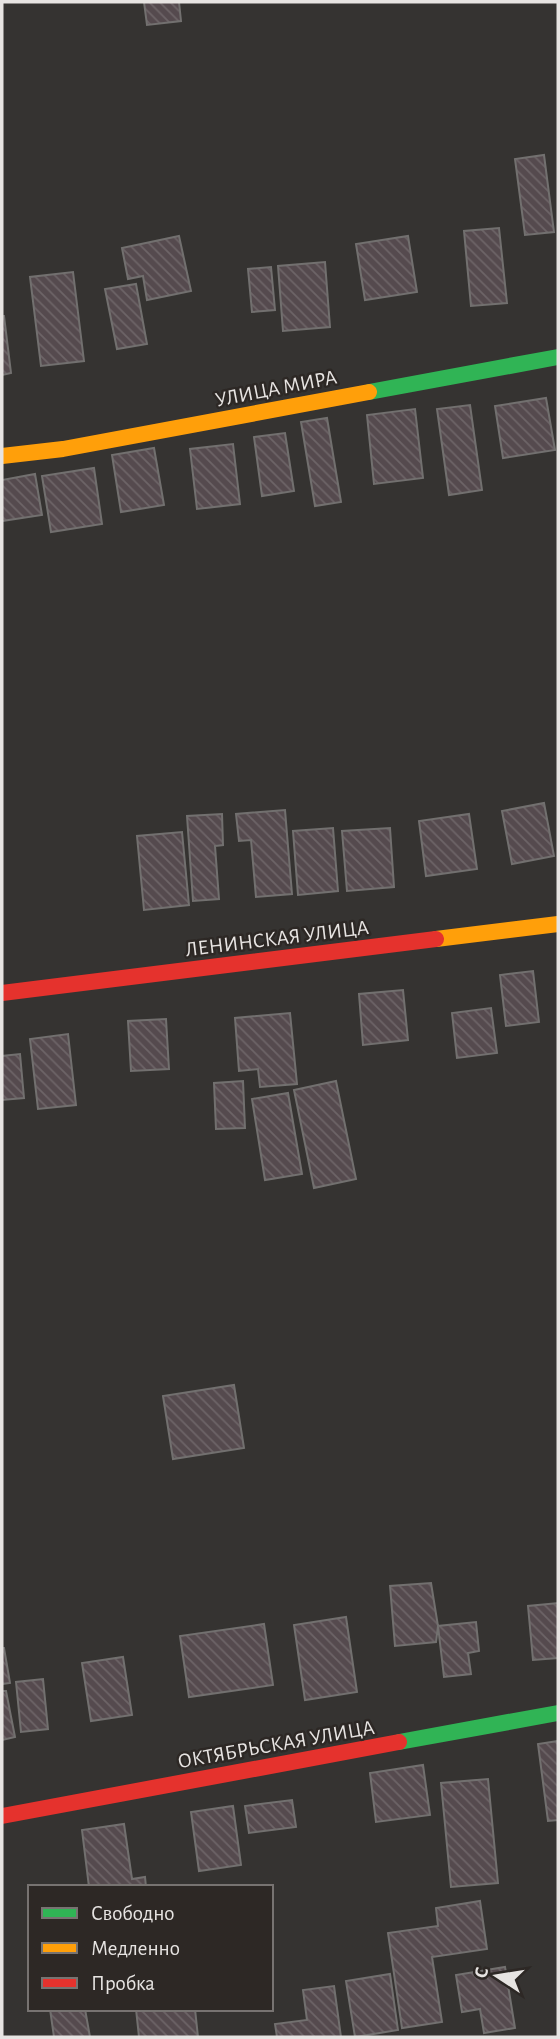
<svg xmlns="http://www.w3.org/2000/svg" width="560" height="2039" font-family="'Alegreya Sans',sans-serif">
<defs>
<pattern id="building-back-hatch" width="6" height="6" patternUnits="userSpaceOnUse" patternTransform="scale(1.75)"><rect width="6" height="6" fill="#554a4e"/><path d="M-1 5l2 2M0 0l6 6M5-1l2 2" fill="none" stroke="#6d6467"/></pattern>
</defs>
<rect width="100%" height="100%" fill="#353331"/>
<path fill="url(#building-back-hatch)" stroke="#72706f" stroke-width="2" d="M144 2H179L181 21 147 25Z
M544 155 554 232 525 235 515 159Z
M499 228 507 303 471 306 464 231Z
M179 236 191 291 147 300 143 276 128 279 122 248Z
M408 236 417 292 365 300 356 244Z
M325 262 330 327 283 331 278 266Z
M271 267 275 310 252 312 248 269Z
M73 272 84 361 41 366 30 277Z
M136 284 147 344 117 349 105 289Z
M2 316H4L11 373 2 375Z
M546 398 555 450 503 458 495 406Z
M470 405 482 490 449 495 437 409Z
M415 409 423 478 374 484 367 415Z
M327 418 341 502 315 506 301 422Z
M285 433 294 491 262 496 254 437Z
M233 444 240 504 197 509 190 449Z
M154 448 164 505 121 512 112 455Z
M94 468 102 524 51 532 42 476Z
M35 474 42 515 2 521V480Z
M544 803 554 856 512 864 502 811Z
M285 810 292 894 256 897 251 840 239 841 236 814Z
M222 814 223 845 215 846 219 899 193 901 187 816Z
M469 814 477 869 426 876 419 821Z
M333 828 338 891 298 895 293 831Z
M390 828 394 887 347 891 342 831Z
M182 832 189 905 144 910 137 836Z
M533 971 539 1022 506 1026 500 975Z
M403 990 408 1040 363 1045 359 994Z
M491 1008 497 1053 457 1058 452 1013Z
M290 1013 297 1084 260 1087 258 1069 239 1071 235 1018Z
M166 1019 169 1069 131 1071 128 1021Z
M68 1034 76 1105 38 1109 30 1039Z
M20 1054 24 1098 2 1100V1056Z
M243 1081 245 1128 216 1129 214 1083Z
M336 1081 356 1179 314 1188 294 1090Z
M288 1093 302 1174 265 1180 252 1099Z
M234 1385 244 1448 173 1459 163 1396Z
M431 1583 438 1626 436 1642 395 1646 390 1586Z
M558 1603V1658L533 1660 528 1606Z
M346 1617 357 1692 305 1700 294 1625Z
M476 1622 479 1651 468 1653 471 1674 444 1677 438 1626Z
M264 1624 273 1685 189 1697 180 1636Z
M2 1648H4L10 1683 2 1684Z
M123 1657 132 1715 91 1721 82 1663Z
M43 1679 48 1729 21 1732 16 1682Z
M2 1691H6L15 1737 2 1740Z
M558 1741V1820L548 1821 538 1744Z
M423 1765 430 1815 376 1822 370 1773Z
M488 1779 498 1883 451 1887 441 1783Z
M292 1800 296 1827 249 1833 245 1806Z
M233 1806 241 1865 199 1871 191 1812Z
M124 1824 132 1879 145 1877 146 1887H89L82 1830Z
M480 1901 487 1949 432 1957 442 2022 402 2028 388 1933 438 1926 436 1908Z
M505 1967 515 2028 484 2033 480 2009 462 2012 456 1975Z
M390 1974 398 2030 355 2037 346 1981Z
M334 1986 341 2037H277L275 2024 307 2020 303 1990Z
M50 2009H85L90 2037H54Z
M136 2009H195L198 2037H139Z"/>
<g fill="none" stroke-linecap="round" stroke-linejoin="round">
<path stroke="#30b455" stroke-width="16" d="M369 392 558 357
M399 1742 558 1713"/>
<path stroke="#ff9f0a" stroke-width="16" d="M2 456 63 449 369 392
M436 939 558 924"/>
<path stroke="#e5322d" stroke-width="16" d="M2 993 436 939
M2 1816 399 1742"/>
</g>
<g text-anchor="middle" stroke-width="5" stroke-linejoin="round" paint-order="stroke">
<g font-size="21" fill="#e7e4e2" stroke="#2d2825">
<text transform="translate(276 388) rotate(-11)" y="7">УЛИЦА МИРА</text>
<text transform="translate(277 938) rotate(-7)" y="7">ЛЕНИНСКАЯ УЛИЦА</text>
<text transform="translate(276 1744) rotate(-10)" y="7">ОКТЯБРЬСКАЯ УЛИЦА</text>
</g>
</g>
<rect width="560" height="2039" fill="none" stroke="#e7e4e2" stroke-width="7"/>
<rect x="28" y="1885" width="245" height="126" fill="#2d2825" stroke="#777371" stroke-width="2"/>
<rect x="42" y="1908" width="35" height="10" fill="#30b455" stroke="#777371" stroke-width="2"/>
<text x="91" y="1920" font-size="21" fill="#e7e4e2">Свободно</text>
<rect x="42" y="1943" width="35" height="10" fill="#ff9f0a" stroke="#777371" stroke-width="2"/>
<text x="91" y="1955" font-size="21" fill="#e7e4e2">Медленно</text>
<rect x="42" y="1978" width="35" height="10" fill="#e5322d" stroke="#777371" stroke-width="2"/>
<text x="91" y="1990" font-size="21" fill="#e7e4e2">Пробка</text>
<g transform="translate(497 1976) rotate(282)" stroke="#2d2825" stroke-width="5" paint-order="stroke">
<path d="M0-5L12 26L0 18L-12 26Z" fill="#e7e4e2"/>
<text y="-10" font-size="19" font-weight="bold" text-anchor="middle" fill="#e7e4e2">С</text>
</g>
</svg>
